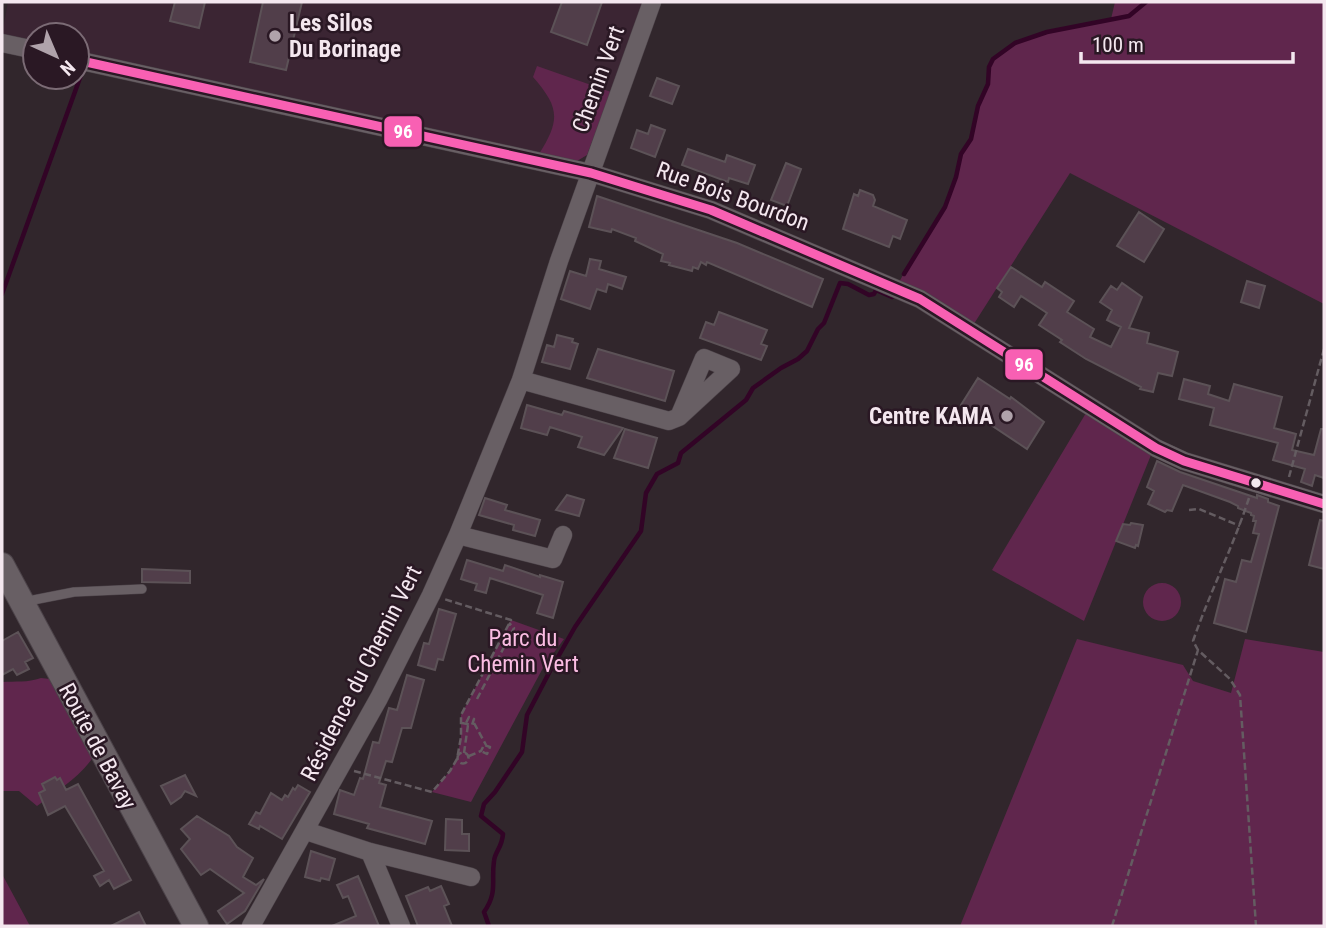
<svg xmlns="http://www.w3.org/2000/svg" width="1326" height="928" font-family="'Roboto Condensed',sans-serif">
<rect width="100%" height="100%" fill="#31262c"/>
<path fill="#3b2533" d="M8 2H652L611 92 587 155 577 161 77 51V35H35V41L2 34Z"/>
<path fill="#60264d" d="M1115 2H1324V304L1070 173 970 330 896 288 912 258 945 207 956 177 961 154 971 139 978 106 988 84 989 67 993 59 1015 43 1047 32 1111 19Z
M537 66 611 92 587 155 577 161 539 154C561 119 559 107 533 77Z
M1086 413 1151 455 1084 621 992 570Z
M1143 602a19 19 0 1 1 38 0a19 19 0 1 1-38 0Z
M511 620 564 639 544 666 471 802 432 792 450 771 457 759 461 737V715Z
M1077 639 1183 665 1193 681 1231 693 1245 639 1324 652V926H960Z
M41 678 50 679 99 748C84 775 61 788 37 806L19 791H2V682C16 681 27 683 41 678Z
M2 874 30 926H2Z"/>
<g fill="none" stroke-linecap="round" stroke-linejoin="round">
<path stroke="#320426" stroke-width="4.5" d="M904 274 945 207 956 177 961 154 971 139 978 106 988 84 989 67 993 59 1015 43 1047 32 1129 16 1146 2
M2 294 81 75
M489 926 484 912C498 892 491 882 494 861 495 851 502 848 503 834L481 816 484 804 495 792 522 752 527 715 550 671 575 627 641 531 646 493 657 474 678 463 681 453 746 400 753 388 781 368 798 359 807 351 818 329 824 323 840 283 848 284 869 295 874 294 876 290 892 297"/>
</g>
<path fill="#513e4a" stroke="#5c5257" stroke-width="2" d="M175 2H205L199 28 170 21Z
M263 2H302L286 70 250 62Z
M562 2H602L587 45 551 32Z
M657 78 679 86 672 104 650 96Z
M651 125 665 130 655 157 631 148 637 130 648 134Z
M688 149 725 162 727 155 755 165 748 184 729 178 728 182 682 165Z
M786 163 801 169 787 206 771 200Z
M860 190 873 195 875 200 873 206 907 220 900 239 893 236 889 247 843 229 854 194 858 196Z
M597 196 737 243 823 279 812 307 707 262 706 265 701 262 698 269 693 267 692 271 669 265 670 263 661 261 663 254 635 241 636 238 612 229 611 232 589 227Z
M1139 212 1164 229 1144 262 1117 246Z
M590 259 601 261 599 269 626 277 622 289 608 284 606 292 597 289 590 309 561 299 570 271 586 276Z
M1011 267 1042 287 1045 282 1074 301 1067 312 1094 329 1090 337 1111 347 1121 327 1107 320 1112 310 1100 302 1111 286 1117 290 1122 283 1142 297 1129 328 1149 333 1147 343 1178 352 1172 376 1158 373 1153 392 1140 389 1141 387 1086 359 1060 342 1062 340 1039 325 1047 313 1021 296 1014 307 999 297 1002 292 997 288Z
M1247 281 1265 286 1259 308 1241 302Z
M719 312 767 330 761 344 767 346 761 360 700 338 706 322 714 325Z
M557 335 573 339 572 342 578 344 570 369 542 362 547 345 554 347Z
M598 349 674 371 665 401 587 378Z
M978 378 1010 399 1011 397 1044 422 1027 449 961 405Z
M1184 379 1210 386 1208 394 1229 401 1234 384 1282 397 1274 428 1296 434 1292 450 1314 455 1321 429H1324V478L1315 475 1312 486 1301 482 1305 469 1273 460 1278 443 1210 425 1214 408 1179 399Z
M527 405 562 415 564 411 623 428 604 455 578 447 582 437 550 427 547 435 521 428Z
M625 429 657 438 648 468 614 458Z
M1157 461 1180 472 1257 498V495L1268 499V502L1279 506 1246 632 1214 623 1225 579 1236 582 1242 560 1251 562 1259 534 1253 533 1256 521H1253L1254 516 1251 515V513L1238 508V506L1230 502 1183 485 1172 511 1167 510 1165 512 1148 504 1154 491 1147 487Z
M567 495 584 500 579 516 556 510Z
M485 498 507 505 505 510 540 520 535 536 513 530 514 525 479 515Z
M1320 520 1324 521V569L1309 565Z
M1131 523 1143 525 1138 546 1136 545 1135 548 1116 541 1123 524 1130 525Z
M467 560 503 571 505 565 540 577V575L563 582 553 618 537 613 543 595 490 578 486 593 475 590 477 584 461 579Z
M142 569 190 571V583L142 582Z
M439 609 456 614 443 660 438 659 435 670 418 665 424 643 429 644Z
M18 632 33 658 25 662 29 669 17 675 13 669 2 675V641Z
M407 675 424 680 411 728H402L392 762 386 761 379 783 386 785 380 807 432 821 425 844 367 828 369 824 334 814 340 790 354 795 360 778 363 779 373 742 379 743 389 708 397 710Z
M185 775 196 796 185 791 181 797 171 804 161 786Z
M55 777 57 780 60 778 66 790 78 784 131 880 114 889 109 880 100 886 94 876 104 871 65 806 48 815 39 793 45 790 42 784Z
M298 785 310 792 282 839 260 826 259 829 249 824 256 812 260 814 271 793 282 800 285 795 288 797 293 788 295 790Z
M197 816 229 836 237 847 253 858 243 877 256 885 264 879 245 911 227 924 218 911 244 893 210 869 201 875 181 849 190 839 181 829Z
M446 819 462 820V834H469V851L445 850Z
M311 851 335 859 329 880 321 878 320 881 305 877Z
M358 876 379 926H332L356 916 348 896 343 898 337 885Z
M441 886 449 904 444 906 452 926H418L406 896 428 887 430 891Z
M139 912 146 926H111Z"/>
<g fill="none" stroke-linecap="round" stroke-linejoin="round">
<g stroke="#4c4349" stroke-width="10">
<path id="service" d="M23 602 74 592 142 589"/>
</g>
<g stroke="#4c4349" stroke-width="19">
<path id="minor" d="M2 43 35 50
M77 60 591 173 711 210 920 299 1156 448 1184 461 1324 504
M521 380 669 421 679 417 731 369 704 358 679 417
M458 535 553 559 563 535
M306 831 370 852 471 877
M370 852 401 926
M251 926 379 698 431 595 458 535 521 380 559 261 652 2"/>
</g>
<g stroke="#4c4349" stroke-width="26">
<path id="secondary" d="M2 565 196 926"/>
</g>
<path stroke="#645c61" stroke-width="2.5" stroke-dasharray="7 3.5" stroke-linecap="butt" d="M1289 477 1324 349
M1249 498C1233 547 1210 592 1193 641L1198 650 1230 679 1240 695 1256 926
M1189 510 1199 509 1240 526
M477 699 514 628 509 623
M462 723 472 725 474 719 469 717 466 723
M474 723 486 745
M457.5 758a5.5 5.5 0 1 1 11 0a5.5 5.5 0 1 1-11 0Z
M464 753 468 725
M469 756 481 751 484 745 490 747 487 754 481 751
M354 771 432 792 450 771 457 759 461 737V715L511 620 444 599
M1112 926 1198 650"/>
<use href="#service" stroke="#685f64" stroke-width="9"/>
<use href="#minor" stroke="#685f64" stroke-width="18"/>
<use href="#secondary" stroke="#685f64" stroke-width="24"/>
<g stroke="#2a1824" stroke-width="14">
<path id="bus-1" d="M77 60 591 173 711 210 920 299 1156 448 1184 461 1324 504"/>
</g>
<use href="#bus-1" stroke="#f860b3" stroke-width="9"/>
</g>
<g fill="#b0a3ab" stroke="#2a1824" stroke-width="2.5">
<circle cx="275" cy="36" r="7"/>
<circle cx="1007" cy="416" r="7"/>
</g>
<circle fill="#f4e7ef" stroke="#2a1824" stroke-width="2.5" cx="1256" cy="483" r="6"/>
<g text-anchor="middle" stroke-width="5" stroke-linejoin="round" paint-order="stroke">
<g font-size="23" font-weight="bold" fill="#f4e7ef" stroke="#2a1824" text-anchor="start">
<text x="289" y="31">Les Silos<tspan x="289" dy="26">Du Borinage</tspan></text>
<text x="993" y="424" text-anchor="end">Centre KAMA</text>
</g>
<g font-size="23" fill="#f4e7ef" stroke="#2a1824">
<text transform="translate(598 79) rotate(-70)" y="8">Chemin Vert</text>
<text transform="translate(733 196) rotate(20)" y="8">Rue Bois Bourdon</text>
<text transform="translate(361 673) rotate(-63)" y="8">Résidence du Chemin Vert</text>
<text transform="translate(98 746) rotate(62)" y="8">Route de Bavay</text>
</g>
<g font-size="23" fill="#fbbde3" stroke="#2a1824">
<text x="523" y="646">Parc du<tspan x="523" dy="26">Chemin Vert</tspan></text>
</g>
</g>
<g stroke="#2a1824" stroke-width="2.5">
<rect x="383" y="115" width="40" height="33" rx="7" fill="#f860b3"/>
<rect x="1004" y="348" width="40" height="33" rx="7" fill="#f860b3"/>
</g>
<g font-size="19" text-anchor="middle" font-weight="bold" fill="#fff">
<text x="403" y="138">96</text>
<text x="1024" y="371">96</text>
</g>
<rect width="1326" height="928" fill="none" stroke="#f4e7ef" stroke-width="7"/>
<g transform="translate(56 56) rotate(136)"><circle r="33" fill="#2a1824" stroke="#7b6b75" stroke-width="2"/>
<path d="M0-5L12 26L0 18L-12 26Z" fill="#b0a3ab"/>
<text y="-10" font-size="19" font-weight="bold" text-anchor="middle" fill="#f4e7ef">N</text>
</g>
<path d="M1081 52v10h212v-10" fill="none" stroke="#f4e7ef" stroke-width="3.5"/>
<text x="1092" y="52" font-size="21" fill="#f4e7ef" stroke="#2a1824" stroke-width="5" paint-order="stroke">100 m</text>
</svg>
